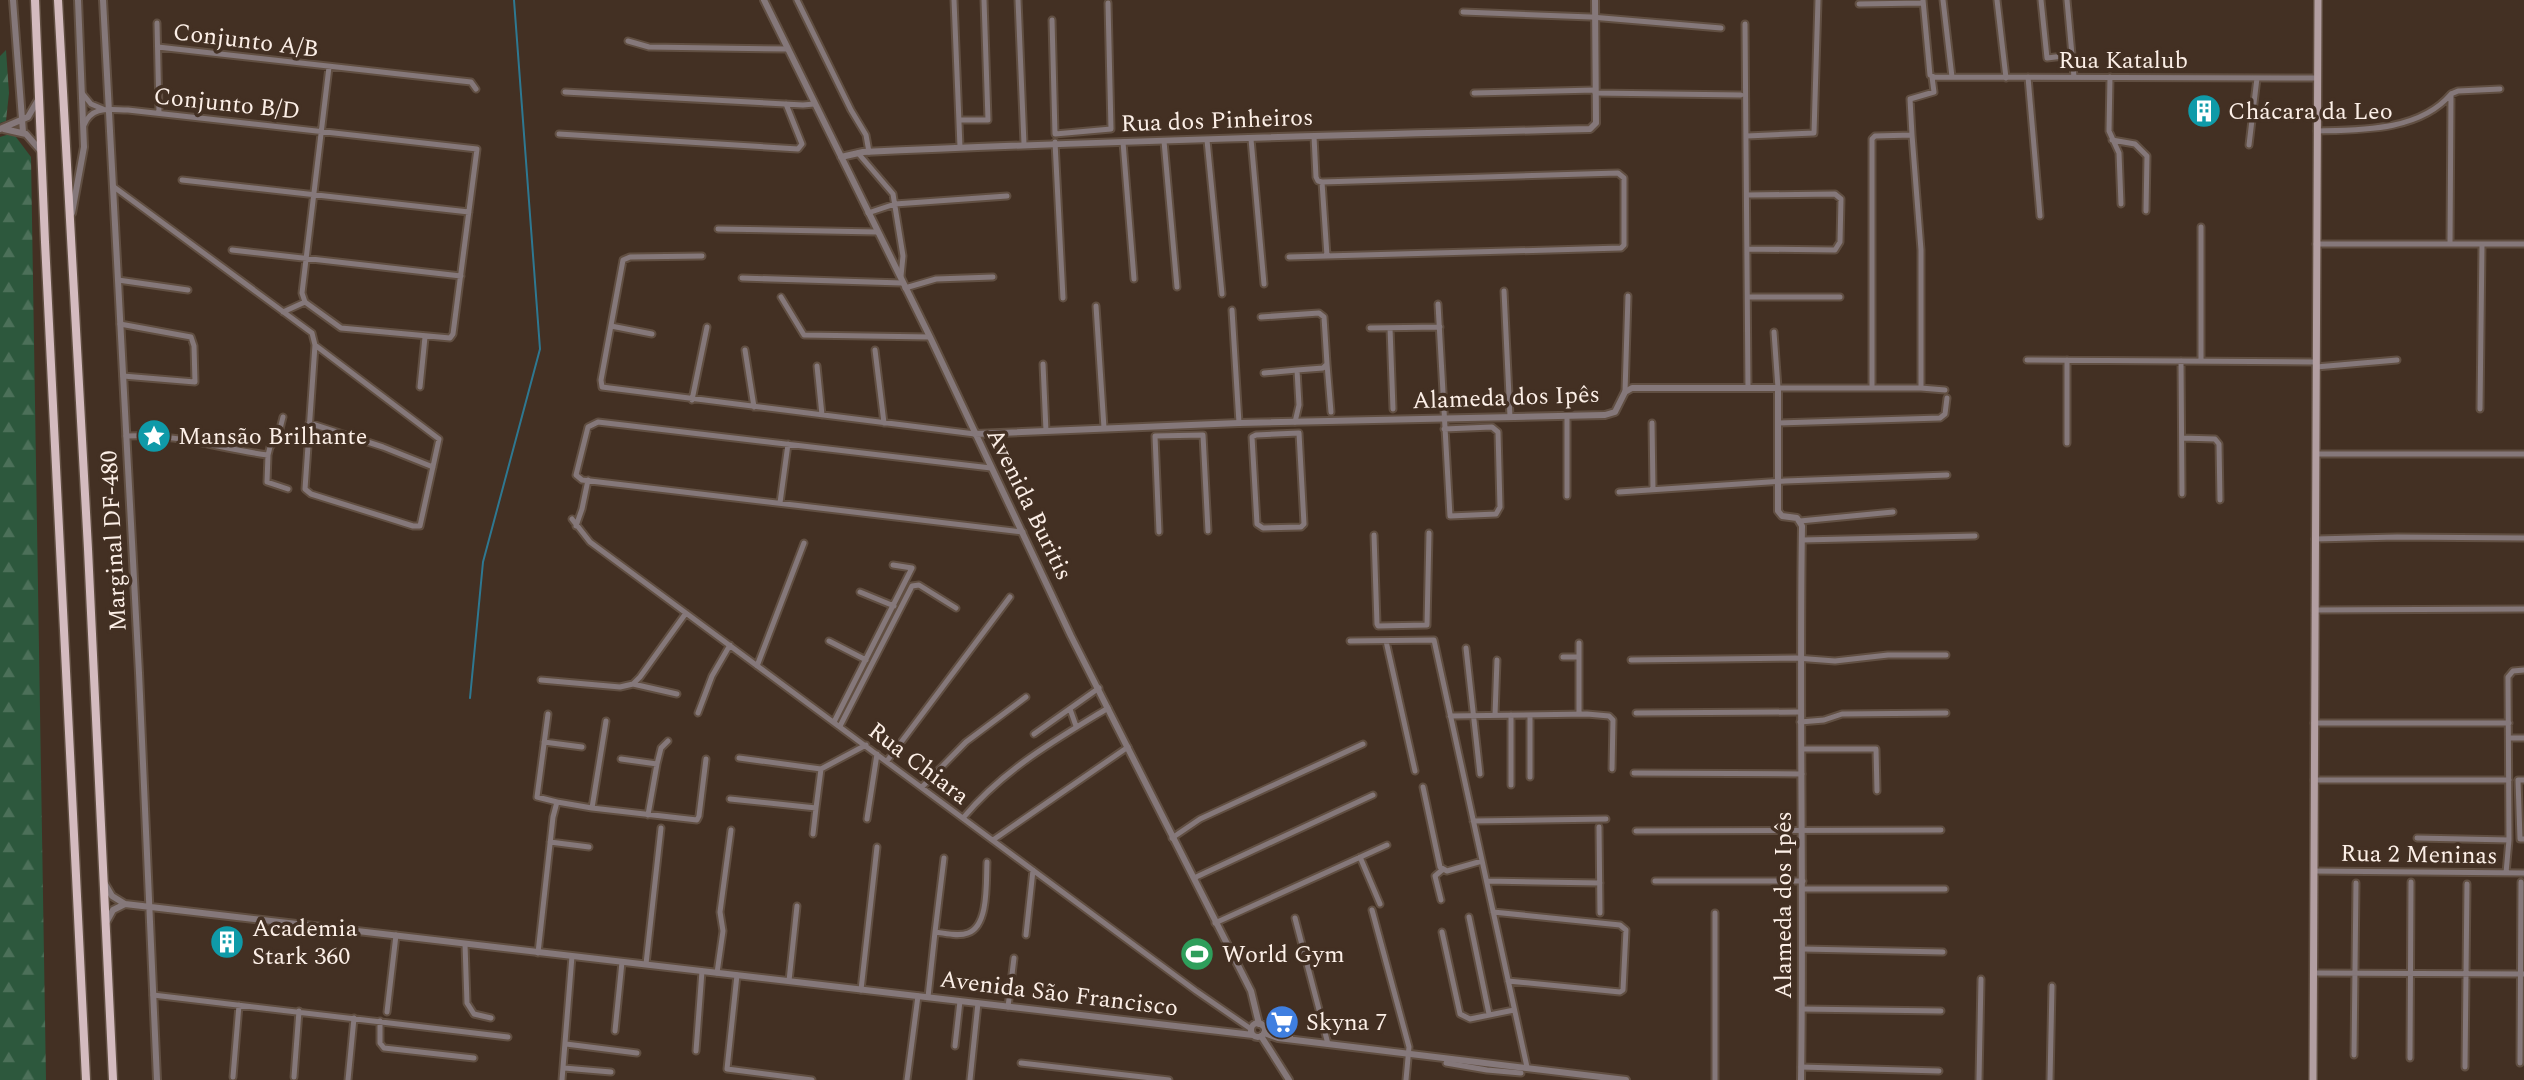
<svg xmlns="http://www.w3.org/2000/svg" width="2524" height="1080" font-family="Spectral,serif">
<defs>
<pattern id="forest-firs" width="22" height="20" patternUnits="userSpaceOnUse" patternTransform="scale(1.75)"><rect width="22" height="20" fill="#2d583d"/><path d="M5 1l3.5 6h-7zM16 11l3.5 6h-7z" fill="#4c7059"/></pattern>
</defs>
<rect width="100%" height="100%" fill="#433023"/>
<path fill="url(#forest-firs)" d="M6 50 9 93 6 121 0 123V56Z
M13 133 31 157 46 1080H0V137Z"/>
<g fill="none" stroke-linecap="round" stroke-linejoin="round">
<path stroke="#2e7891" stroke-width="2" d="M470 698 483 562 540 349 514 0"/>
<g stroke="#614f42" stroke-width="9">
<path id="minor" d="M797 0 851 110 866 135 869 152
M954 0 960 147
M1018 0 1024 144
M1923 0 1930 75 1934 77 2317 78
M1943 0 1952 77
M1997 0 2006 78
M2041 0 2047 58 2072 55
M2067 0 2074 77
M1859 4 1923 3
M1463 12 1591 17 1721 28
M1052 20 1055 134 1111 129 1108 3
M157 23 159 113
M1745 24 1748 388
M628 41 649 47 788 49
M158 47 471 82 476 89
M2028 77 2040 216
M2110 77 2109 131 2119 153 2121 204
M565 92 803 105 814 104
M82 93 91 104 103 109
M1474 93 1595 90
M1595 93 1741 95
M959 120H988L984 0
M84 125C92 105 110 110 128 110L477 149 453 334 450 338 341 328 305 302
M2317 131C2361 130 2420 131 2451 94
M559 134 798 149 802 144 786 104
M1912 135 1910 99 1934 92 1932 77
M1314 136 1316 177 1318 181 1322 182
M1747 136 1814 133 1818 0
M1251 139 1264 284
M1207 140 1222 294
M2112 140 2135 144 2147 156 2146 211
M1164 141 1177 287
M1055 142 1063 298
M1123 142 1134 279
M2249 145 2257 78
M858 153 893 194 903 256 901 276
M182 180 469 212
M114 187 312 333 315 345 305 489 311 494 413 526H420L439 439 315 345
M1747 195 1835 194 1841 199 1840 242 1835 250 1747 249
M868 213 895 204 1007 196
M2201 227V360
M718 229 877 232
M2316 244H2524
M2450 244 2451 94 2458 91 2500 89
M232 250 461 276
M702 256 630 257 623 260 601 380 602 387 975 434
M1289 257 1621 248 1624 245V178L1618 173 1322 182 1327 256
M742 278 902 283
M118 280 188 290
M905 288 936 279 993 277
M1504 291 1510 417
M781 297 804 335 930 337
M1748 297H1840
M305 302 302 293 329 67
M1438 304 1450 516 1496 514 1500 507 1498 432 1492 427 1444 429
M1096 306 1104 428
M1232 310 1239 423
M283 312 305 302
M1261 317 1319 313 1324 317 1327 364 1323 368 1297 370 1299 405 1295 422
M120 324 191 337 194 346 195 382 123 376
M611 326 652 334
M1370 328 1440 327
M1390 328 1393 409
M1774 332 1778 388H1921L1945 390
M745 350 754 407
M875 350 884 423
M2027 360 2316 362
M2181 361 2182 494
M1043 364 1046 431
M1327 364 1331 412
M817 366 822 415
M2316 367 2397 360
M1264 373 1297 370
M420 387 425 337
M1872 387V139L1875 136 1912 135 1921 250V388
M1625 392 1628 296
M692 400 707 327
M2480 409 2482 245
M1567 417V496
M309 423 383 447 433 467
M1652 423 1653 489
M1778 423 1940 418 1945 414 1947 398
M1299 433 1304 524 1301 527 1263 528 1257 524 1252 437 1256 435Z
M126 436C176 433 220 449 268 455L270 447 278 437 283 417
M2182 438 2215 439 2219 444 2220 500
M2067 443V360
M2316 454H2524
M268 455 267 482 288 489
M991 468 598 422 588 427 576 475 582 480 1023 532
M1619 492 1785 481 1947 475
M780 503 788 444
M572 519 590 542 1196 991 1251 1029
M1800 521 1893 512
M576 526 582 509 588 480
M1159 532 1155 436 1203 435 1208 531
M1374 535 1377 624 1378 626 1427 625 1429 533
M2315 539 2397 537 2524 538
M1802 540 1975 536
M860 592 894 606
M2315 610 2524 609
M829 641 866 660
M1350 641 1434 640 1527 1067
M1386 641 1415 771
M1579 643V714
M1466 648 1480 774
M1563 657H1579
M1631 660 1796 658 1835 661 1888 655H1946
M757 666 804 543
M541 680 620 687 633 684 640 677 686 613
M633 684 677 694
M1070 709 1076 726
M698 713 712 676 730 645
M1636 713 1800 712
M548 714 537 797 557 802
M1495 715 1497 660
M1530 715V777
M1450 716 1587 714 1609 716 1613 720 1612 769
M834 722 912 568 893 565
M1800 722 1824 720 1842 714 1946 713
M2314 723H2509
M840 726 912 586 919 585 956 608
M1034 734 1099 688
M2509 738H2524
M544 742 582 747
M1802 749H1876L1877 791
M739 758 821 769 866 745
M621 759 657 764 648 815
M887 761 1010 597
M657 764 661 748 668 741
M1634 773 1802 774
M2314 780H2509
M2524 780H2518L2520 839H2524
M1511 785V715
M922 787 966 742 1026 697
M1423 787 1440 867 1447 871 1482 861
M730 799 816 808 821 769
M592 808 606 721
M963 818C1004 769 1054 741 1108 708
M867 819 877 754
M1473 821 1606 819
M1599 827 1600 913
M1636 831 1941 830
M813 834 816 808
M1172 838 1200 819 1363 744
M2417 838 2509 840
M993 840 1128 747
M550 842 589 847
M1360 857 1380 904
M2314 871 2524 873
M2506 873 2509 840 2508 677 2513 671 2524 670
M1194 878 1373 795
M1487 881 1600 883
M1655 881H1803
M1803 889H1945
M1441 900 1435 876 1442 870
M1372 910 1409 1047 1406 1080
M1493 912 1620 925 1626 930 1623 990 1620 992 1508 981
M1469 917 1489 1014
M1295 918 1328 1044
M1215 923 1387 845
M935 932 944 858
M1442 932 1460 1014 1470 1019 1514 1010
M1026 935 1033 870
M465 944 467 1003 474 1014 491 1018
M1803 949 1943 952
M538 953 553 817 557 802 592 808 697 820 699 816 706 759
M646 964 661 828
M717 973 723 931 720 912 731 830
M2314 973 2524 974
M737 975 727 1069 812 1080
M789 981 797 906
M861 990 877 847
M153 995 508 1037
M928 997 935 932C945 933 958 937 968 933 989 926 986 882 987 862
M1008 1007 1014 958
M1802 1009 1941 1011
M387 1012 396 935
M380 1021V1043L384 1048 474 1058
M615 1031 622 962
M566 1044 637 1053
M955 1046 960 1001
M696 1051 702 971
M2354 1055 2356 883
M2410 1058 2411 882
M1021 1063 1169 1080
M1446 1063 1487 1070 1521 1073
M2520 1063 2521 882
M1801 1067 1939 1071
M2465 1067 2467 884
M564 1068 611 1072
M233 1077 239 1005
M294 1077 299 1011
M348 1080 354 1018
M562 1080 572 956
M907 1080 918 996
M970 1080 978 1003
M1715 1080V913
M1979 1080 1981 979
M2050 1080 2052 986"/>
</g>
<g stroke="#614f42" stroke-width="10">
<path id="tertiary" d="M13 0 23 132
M103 0 139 673 157 1080
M764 0 930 337 1071 636 1251 991 1259 1024
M0 129 28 117 38 100
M4 129 26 134 40 150
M841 157 863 152C1105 141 1347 135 1590 129L1596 123 1595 0
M72 213 84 147 78 0
M975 434 1239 423 1605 415 1615 412 1625 392 1632 388H1778V511L1782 516 1797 518 1802 526C1799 710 1804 895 1801 1080
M105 884 112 896 125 904 1253 1035
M107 921 113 910 125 904
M1251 1030a7 7 0 1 1 14 0a7 7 0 1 1-14 0Z
M1263 1026 1290 1037
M1264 1033 1278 1038 1328 1044 1626 1080
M1261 1036 1289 1080"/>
</g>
<g stroke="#614f42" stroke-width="10">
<path id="secondary" d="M2313 1080 2318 0"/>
</g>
<g stroke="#614f42" stroke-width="11">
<path id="primary" d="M35 0 45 242 86 1080
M58 0 88 549 113 1080"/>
</g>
<use href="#minor" stroke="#85787a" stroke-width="5"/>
<use href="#tertiary" stroke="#85787a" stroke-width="6"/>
<use href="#secondary" stroke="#b29ea1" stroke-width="7"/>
<use href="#primary" stroke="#d4bbbf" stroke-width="8"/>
</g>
<defs>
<g id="building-disc" transform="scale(1.75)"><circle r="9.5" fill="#0f9aa8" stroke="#433023"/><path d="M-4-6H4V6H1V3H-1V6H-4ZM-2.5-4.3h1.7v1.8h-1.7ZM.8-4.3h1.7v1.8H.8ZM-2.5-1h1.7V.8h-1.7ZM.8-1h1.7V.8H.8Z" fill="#fff"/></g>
<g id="sight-disc" transform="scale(1.75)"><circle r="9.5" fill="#0f9aa8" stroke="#433023"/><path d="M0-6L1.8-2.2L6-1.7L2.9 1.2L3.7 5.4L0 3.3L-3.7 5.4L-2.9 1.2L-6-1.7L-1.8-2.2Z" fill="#fff"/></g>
<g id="stadium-disc" transform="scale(1.75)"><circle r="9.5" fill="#2e9e5b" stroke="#433023"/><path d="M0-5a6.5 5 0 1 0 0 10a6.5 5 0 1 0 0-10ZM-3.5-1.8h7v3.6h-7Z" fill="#fff"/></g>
<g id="supermarket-disc" transform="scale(1.75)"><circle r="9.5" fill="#3f7fe0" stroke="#433023"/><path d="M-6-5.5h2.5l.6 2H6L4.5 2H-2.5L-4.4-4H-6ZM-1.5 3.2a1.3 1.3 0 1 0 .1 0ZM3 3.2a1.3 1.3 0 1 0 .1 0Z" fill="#fff"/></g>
</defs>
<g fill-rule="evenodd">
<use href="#building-disc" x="2204" y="111"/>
<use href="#sight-disc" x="154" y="436"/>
<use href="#building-disc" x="227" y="942"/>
<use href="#stadium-disc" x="1197" y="954"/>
<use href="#supermarket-disc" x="1282" y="1022"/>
</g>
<g text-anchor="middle" stroke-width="7" stroke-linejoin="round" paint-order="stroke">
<g font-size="24" fill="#fcefe7" stroke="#433023">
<text transform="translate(246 40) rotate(7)" y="8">Conjunto A/B</text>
<text x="2123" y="68">Rua Katalub</text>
<text transform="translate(227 103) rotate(6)" y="8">Conjunto B/D</text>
<text transform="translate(1217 120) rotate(-2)" y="8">Rua dos Pinheiros</text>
<text transform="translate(1506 397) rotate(-2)" y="8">Alameda dos Ipês</text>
<text transform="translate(1030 504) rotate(64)" y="8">Avenida Buritis</text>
<text transform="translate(113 541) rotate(-93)" y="8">Marginal DF-480</text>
<text transform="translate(919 763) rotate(37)" y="8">Rua Chiara</text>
<text transform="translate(2419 854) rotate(1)" y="8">Rua 2 Meninas</text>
<text transform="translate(1783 905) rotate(-90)" y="8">Alameda dos Ipês</text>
<text transform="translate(1059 993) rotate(7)" y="8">Avenida São Francisco</text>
</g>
<g font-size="24" fill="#fcefe7" stroke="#433023" text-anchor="start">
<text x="2228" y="119">Chácara da Leo</text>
<text x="178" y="444">Mansão Brilhante</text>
<text x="252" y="936">Academia<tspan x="252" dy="28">Stark 360</tspan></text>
<text x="1222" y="962">World Gym</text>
<text x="1306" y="1030">Skyna 7</text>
</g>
</g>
</svg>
